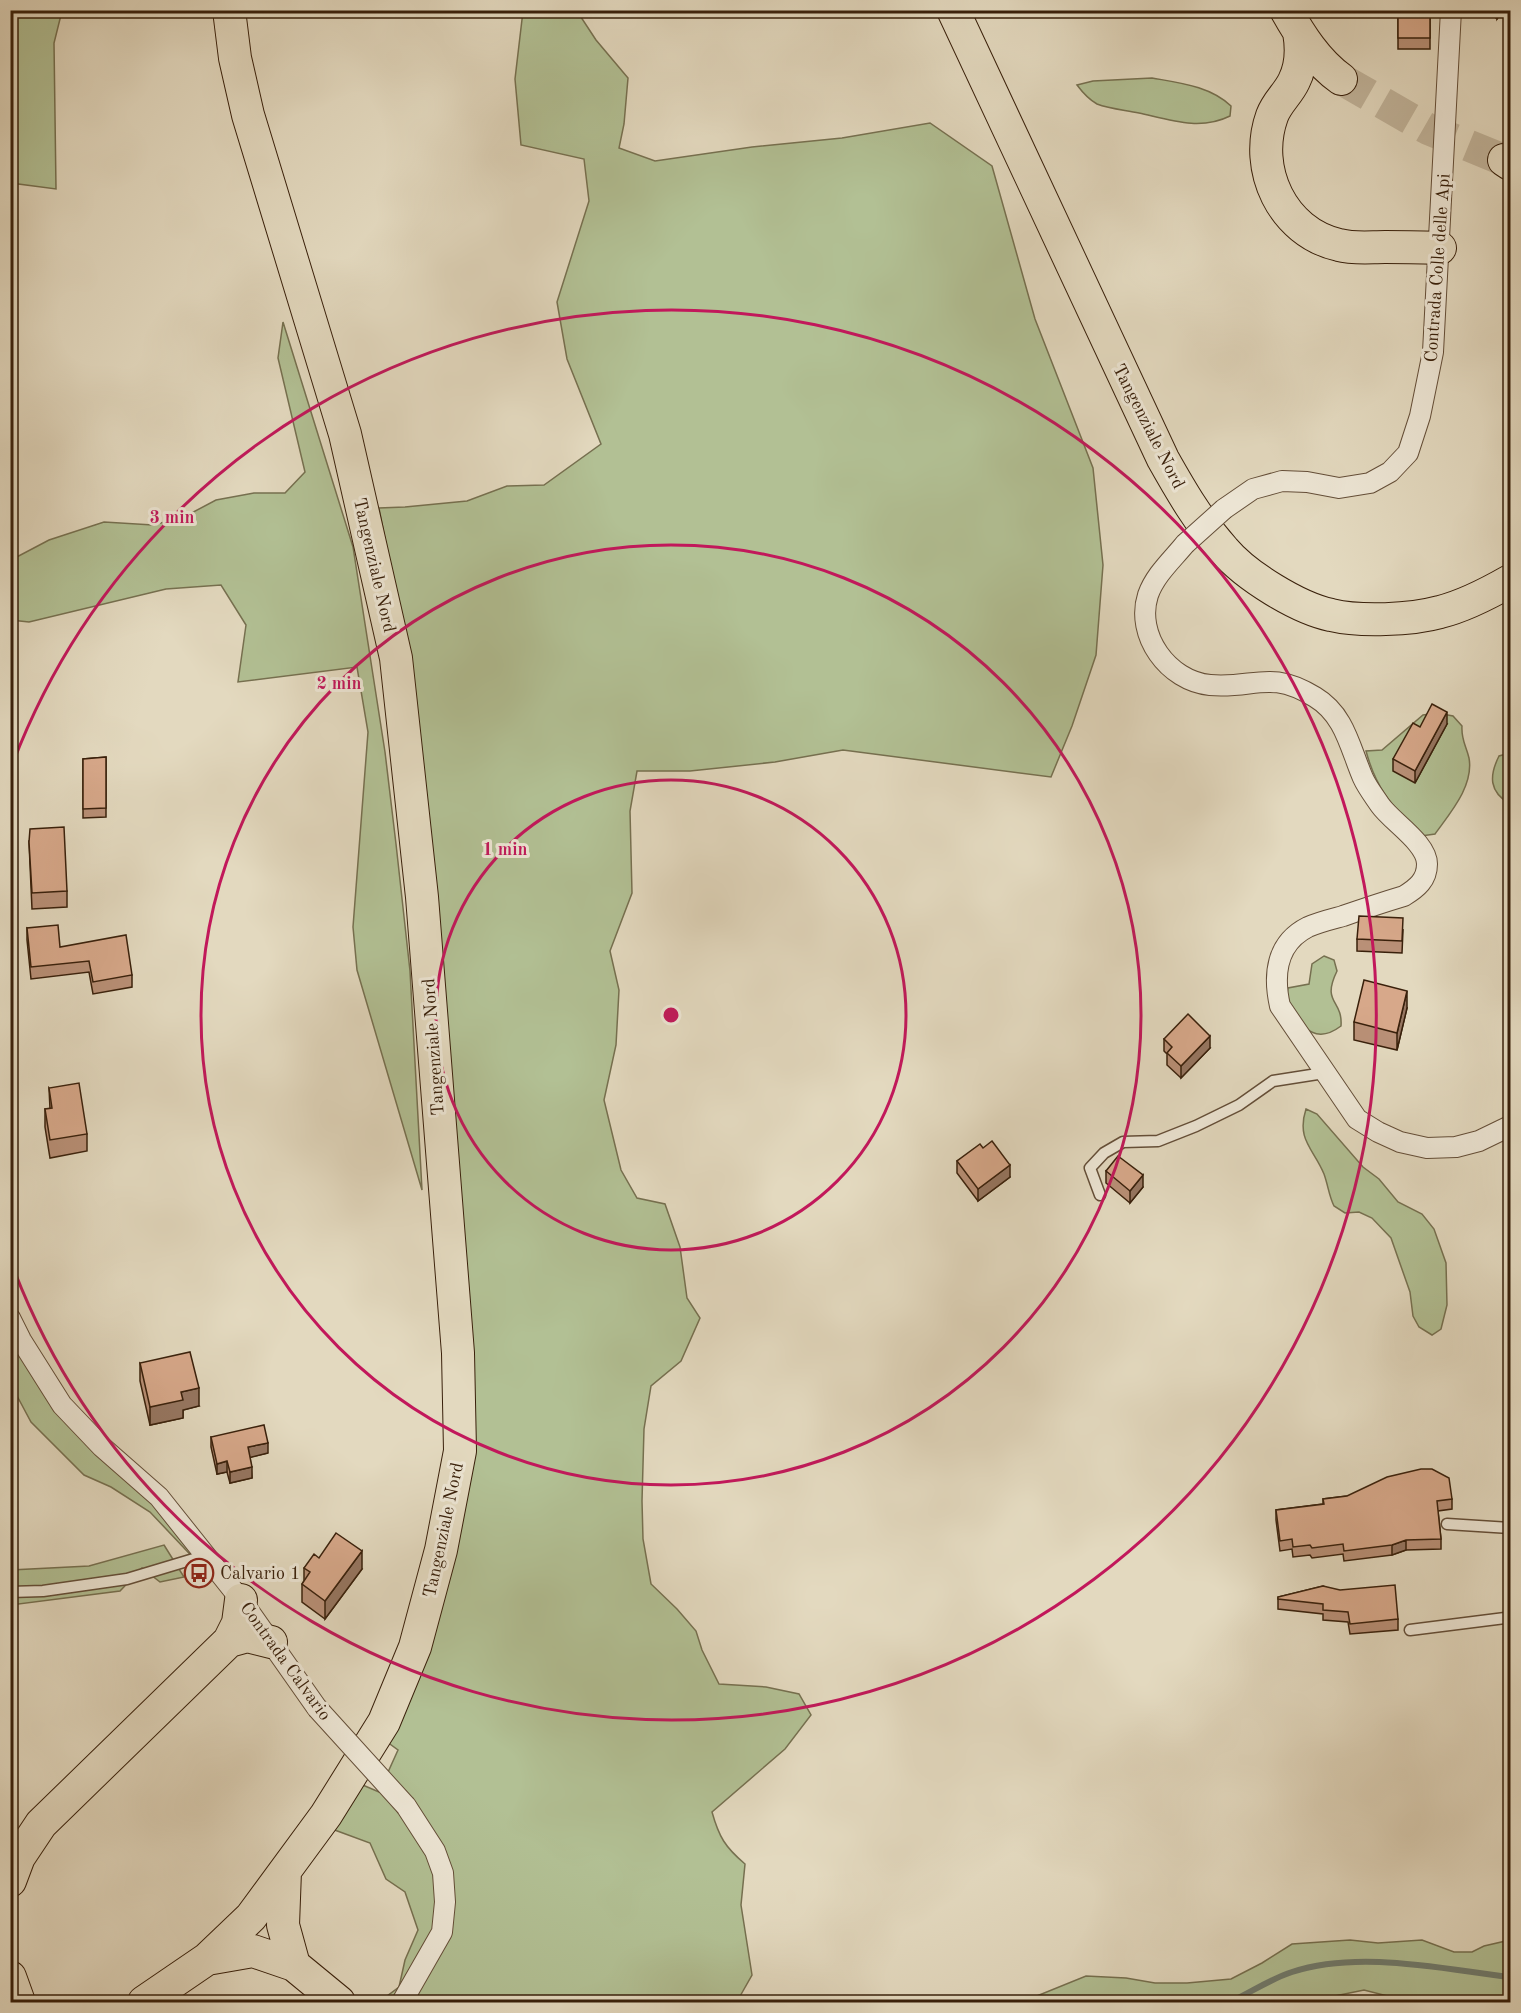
<svg xmlns="http://www.w3.org/2000/svg" width="1521" height="2013" font-family="'Old Standard TT',serif">
<rect width="100%" height="100%" fill="#e3d9bf"/>
<filter id="stains"><feTurbulence type="fractalNoise" baseFrequency=".00333" numOctaves="4"/><feColorMatrix values="0 0 0 0 .2 0 0 0 0 .09 0 0 0 0 .02 0 0 0 .5 -.17"/></filter>
<radialGradient id="worn" r=".72"><stop offset=".6" stop-color="#630" stop-opacity="0"/><stop offset="1" stop-color="#630" stop-opacity=".3"/></radialGradient>
<path fill="#b2c094" stroke="#767050" stroke-width="1.5" d="M11 11H62L54 43 56 189 11 183Z
M523 11H577L596 40 628 78 624 124 619 148 655 161 752 147 842 138 930 123 992 166 1035 319 1093 468 1103 565 1096 655 1072 726 1051 777 843 750 775 762 690 771H637L630 811 632 893 610 951 619 990 616 1045 604 1100 621 1170 637 1198 665 1204 680 1247 687 1298 700 1318 681 1361 651 1386 644 1429 642 1501 643 1539 651 1584 677 1609 696 1631 702 1650 719 1684 766 1687 799 1694 811 1715 785 1749 712 1812C719 1837 725 1847 745 1864L741 1905 752 1975 739 1998 740 2002H379L399 1987 405 1960 418 1930 405 1892 386 1879 370 1843 332 1829 358 1783 379 1792 398 1750 383 1739 470 1480 408 659 379 508 405 507 467 501 507 486 544 485 601 444 567 359 557 302 589 201 584 159 521 145 515 79Z
M1152 78C1180 83 1210 86 1231 106L1230 116C1200 131 1170 120 1139 113 1125 110 1110 109 1097 104 1088 99 1083 93 1077 85L1093 81Z
M283 322 353 547 385 752 396 844 410 971 422 1190 357 970 353 927 368 732 357 667 238 682 246 625 221 585 166 589 29 622 11 620V560L49 540 104 522 153 525 184 517 216 500 254 493H285L305 472 278 358Z
M1437 713 1453 716 1462 726C1461 740 1466 745 1469 758 1474 786 1450 813 1435 834L1421 836C1394 807 1377 792 1366 751L1382 750 1423 715Z
M1510 753V804C1489 792 1489 776 1499 756Z
M1324 956 1334 960 1337 971C1321 1004 1343 999 1341 1026 1313 1047 1302 1024 1285 1003L1288 988 1309 984 1312 964Z
M1306 1109 1317 1114 1363 1167 1379 1179 1398 1202 1422 1214 1434 1229 1446 1263 1447 1305 1441 1329 1432 1335 1419 1327 1413 1316 1410 1292 1391 1238 1372 1218 1359 1212 1345 1213 1334 1206C1329 1196 1328 1185 1324 1174 1314 1149 1296 1140 1306 1109Z
M10 1333 150 1495 202 1567 150 1512 111 1487 84 1475 31 1422 16 1394 11 1392Z
M164 1545 184 1577 160 1582 142 1568 120 1591 11 1605V1570L89 1566Z
M1350 1940 1378 1943 1422 1940 1454 1952H1472L1484 1946 1510 1940V2002H1411L1364 1990 1330 1997 1318 2002H1022L1086 1976 1126 1978 1155 1983H1187L1231 1979 1262 1963 1292 1944Z"/>
<g fill="none" stroke-linecap="round" stroke-linejoin="round">
<path stroke="#707c6f" stroke-width="6" d="M1230 2002C1250 1993 1270 1979 1292 1972 1359 1950 1442 1969 1510 1977"/>
<path stroke="#c1b49b" stroke-width="32" stroke-dasharray="32 16" stroke-linecap="butt" d="M1341 79 1428 129 1504 160"/>
<g stroke="#644e38" stroke-width="13">
<path id="service" d="M10 14 11 10
M1100 1195 1090 1168 1104 1153 1123 1142 1158 1141 1196 1126 1239 1105 1273 1081 1324 1073
M1447 1524 1510 1528
M10 1592 43 1591 127 1579 207 1555
M1410 1630 1505 1618 1510 1620"/>
</g>
<g stroke="#644e38" stroke-width="22">
<path id="minor" d="M1224 509 1253 489 1282 481 1307 482 1339 488 1370 483 1390 472 1408 453 1420 416 1433 352 1451 10
M1185 544C1172 560 1155 575 1148 595 1135 635 1168 681 1210 685 1255 689 1269 669 1315 697 1345 715 1350 748 1363 778 1367 787 1374 796 1380 805 1392 822 1427 843 1427 864 1427 880 1417 888 1404 896 1384 902 1363 909 1343 916 1332 919 1319 922 1308 927 1276 943 1273 975 1280 1006L1357 1119 1378 1132 1400 1142 1427 1148 1456 1147 1479 1141 1510 1126
M10 1318 21 1340 62 1405 102 1447 159 1497 241 1600 317 1708
M402 2002 442 1932 445 1902 443 1873 435 1851 406 1806"/>
</g>
<g stroke="#39200b" stroke-width="34">
<path id="primary" d="M953 10 1163 459C1181 491 1199 522 1224 550 1246 576 1298 608 1331 615 1360 622 1411 620 1440 612 1464 606 1489 593 1510 581
M1286 10C1300 35 1317 62 1341 79
M1299 32C1302 49 1302 65 1294 81 1288 94 1277 102 1272 116 1253 169 1282 232 1339 245 1354 249 1370 247 1385 247 1403 247 1422 247 1440 248
M1504 160 1510 164
M229 1641 247 1636 271 1642
M285 1871 283 1925 294 1965
M10 1881 19 1857 41 1824 229 1641 238 1623 241 1600
M207 1959 253 1951 294 1965 339 2002
M10 1977 19 2002
M144 2002 207 1959 251 1917 326 1815 384 1722 415 1647 441 1550 460 1451 458 1353 422 897 396 658 345 434 248 115 235 58 229 10"/>
</g>
<use href="#service" stroke="#ede6d5" stroke-width="10"/>
<use href="#minor" stroke="#ede6d5" stroke-width="20"/>
<use href="#primary" stroke="#e3d9bf" stroke-width="32"/>
<g stroke="#644e38" stroke-width="22" stroke-linecap="butt">
<path id="minor-bridge" d="M1185 544 1224 509
M317 1708 406 1806"/>
</g>
<use href="#minor-bridge" stroke="#ede6d5" stroke-width="20"/>
</g>
<path fill="#b99077" stroke="#39200b" stroke-width="1.5" d="M1398 10H1430V49H1398Z
M1486 10H1503L1497 19Z
M1447 724 1415 783 1393 771V759L1420 727Z
M106 757V817L83 818V759Z
M29 842 67 891V907L32 909Z
M27 928 60 947 132 975V987L93 994 89 972 31 979 27 940Z
M1403 930 1402 953 1357 951V939Z
M1407 1008 1397 1050 1354 1040V1022Z
M1164 1039 1210 1048 1181 1078 1167 1065V1054L1164 1051Z
M10 1049 13 1074V1085H10Z
M49 1088 87 1134V1151L50 1158 45 1127V1109H50Z
M983 1148 1010 1177 978 1201 957 1173V1161Z
M1106 1171 1143 1187 1130 1203 1106 1183Z
M140 1363 199 1406 183 1410V1418L150 1425 140 1381Z
M211 1437 268 1453 250 1457 252 1478 230 1483 227 1472 217 1474 211 1447Z
M1347 1496 1452 1499V1509L1438 1511 1441 1539V1549L1406 1550 1392 1555 1344 1561 1343 1554 1312 1558 1310 1555 1293 1557 1292 1549 1280 1551 1276 1520V1510L1323 1504V1499Z
M319 1558 362 1569 325 1619 302 1602V1584L304 1581V1568Z
M1323 1586 1398 1619V1630L1350 1634 1348 1622 1323 1620V1614L1278 1609V1597Z"/>
<path fill="#967661" stroke="#39200b" stroke-width="1.5" d="M1497 10H1503L1497 19Z
M1447 712V724L1415 783V771Z
M1407 991V1008L1397 1050V1033Z
M1210 1036V1048L1181 1078V1066Z
M1010 1165V1177L978 1201V1189Z
M1143 1175V1187L1130 1203V1191Z
M199 1388V1406L183 1410V1418L150 1425V1407L181 1392Z
M268 1443V1453L248 1458V1447Z
M227 1461V1472L217 1474V1464Z
M252 1467V1478L230 1483V1472Z
M1406 1540V1550L1392 1555V1545Z
M362 1551V1569L325 1619V1601Z"/>
<path fill="#d7a88a" stroke="#39200b" stroke-width="1.5" d="M1398 10H1430V38H1398Z
M1432 704 1447 712 1415 771 1393 759 1413 723 1420 727Z
M106 757V808L83 809V759Z
M64 827 67 891 32 893 29 842 30 829Z
M1359 916 1403 918 1402 941 1357 939Z
M58 925 60 947 126 935 132 975 93 982 89 961 31 967 27 928Z
M1364 980 1407 991 1397 1033 1354 1022Z
M1188 1014 1210 1036 1181 1066 1167 1053 1172 1047 1164 1039Z
M10 1049 13 1074H10Z
M79 1083 87 1134 50 1140 45 1109 52 1108 49 1088Z
M992 1141 1010 1165 978 1189 957 1161 980 1144 983 1148Z
M1118 1156 1143 1175 1130 1191 1106 1171Z
M190 1352 199 1388 181 1392 183 1400 150 1407 140 1363Z
M264 1425 268 1443 248 1447 252 1467 230 1472 227 1461 217 1464 211 1437Z
M1421 1469H1432L1449 1478 1452 1499 1437 1501 1441 1539 1406 1540 1392 1545 1344 1551 1343 1544 1312 1548 1310 1545 1293 1547 1292 1539 1280 1541 1276 1510 1324 1504 1323 1499 1347 1496 1387 1477Z
M336 1533 362 1551 325 1601 302 1584 310 1572 304 1568 314 1554 319 1558Z
M1395 1585 1398 1619 1350 1624 1348 1612 1323 1610V1604L1278 1599V1597L1323 1586 1340 1590Z"/>
<g fill="none" stroke="#c2185b" stroke-width="3">
<circle cx="671" cy="1015" r="235"/>
<circle cx="671" cy="1015" r="470"/>
<path d="M11 768A705 705 0 1 1 11 1262"/>
</g>
<defs>
<g id="bus-ring" transform="scale(1.5)"><circle r="9.5" fill="#ede6d5" stroke="#8f2418" stroke-width="1.5"/><path d="M-5-6H5V4H4V6H2V4H-2V6H-4V4H-5ZM-3.5-4V0h7V-4ZM-3.5 1.2v1.5H-2V1.2ZM2 1.2v1.5H3.5V1.2Z" fill="#8f2418"/></g>
</defs>
<g fill-rule="evenodd">
<use href="#bus-ring" x="199" y="1573"/>
</g>
<g text-anchor="middle" stroke-width="6" stroke-linejoin="round" paint-order="stroke">
<g font-size="18" fill="#39200b" stroke="#ede6d5">
<text transform="translate(1437 268) rotate(-86)" y="6">Contrada Colle delle Api</text>
<text transform="translate(1149 426) rotate(63)" y="6">Tangenziale Nord</text>
<text transform="translate(375 565) rotate(77)" y="6">Tangenziale Nord</text>
<text transform="translate(433 1047) rotate(-94)" y="6">Tangenziale Nord</text>
<text transform="translate(443 1530) rotate(-78)" y="6">Tangenziale Nord</text>
<text transform="translate(286 1661) rotate(54)" y="6">Contrada Calvario</text>
</g>
<g font-size="18" fill="#39200b" stroke="#ede6d5" text-anchor="start">
<text x="220" y="1579">Calvario 1</text>
</g>
</g>
<circle cx="671" cy="1015" r="9" fill="#c2185b" stroke="#ede6d5" stroke-width="3"/>
<g font-size="18" text-anchor="middle" font-weight="bold" fill="#c2185b" stroke="#ede6d5" stroke-width="6" stroke-linejoin="round" paint-order="stroke">
<text x="172" y="523">3 min</text>
<text x="339" y="689">2 min</text>
<text x="505" y="855">1 min</text>
</g>
<rect width="1521" height="2013" fill="none" stroke="#e3d9bf" stroke-width="36"/>
<rect x="12" y="12" width="1497" height="1989" fill="none" stroke="#39200b" stroke-width="3"/>
<rect x="18" y="18" width="1485" height="1977" fill="none" stroke="#39200b" stroke-width="1.5"/>
<rect width="100%" height="100%" filter="url(#stains)"/>
<rect width="100%" height="100%" fill="url(#worn)"/>
</svg>
